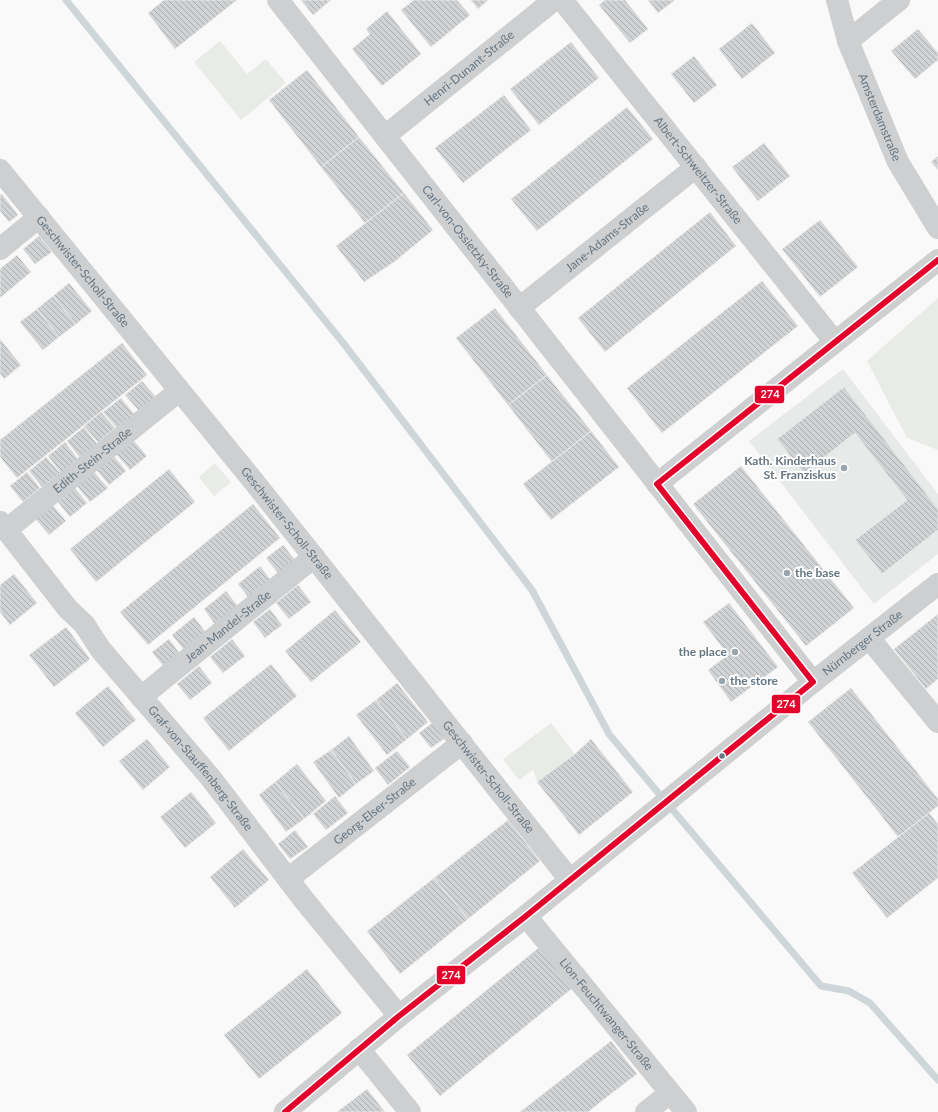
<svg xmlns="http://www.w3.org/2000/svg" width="938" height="1112" font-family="Lato,sans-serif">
<defs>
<pattern id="building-back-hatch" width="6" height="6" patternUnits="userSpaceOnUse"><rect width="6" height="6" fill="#d0d2d3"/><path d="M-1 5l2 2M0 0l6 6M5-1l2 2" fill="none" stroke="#acafb1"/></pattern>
</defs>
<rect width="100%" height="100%" fill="#f9f9f9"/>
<path fill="#e8e9e9" d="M843 369 938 494V554L874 604 749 441Z"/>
<path fill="#e8ebe6" d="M220 41 247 74 266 59 286 83 241 120 194 62Z
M938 298V450L907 438 867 361Z
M215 463 231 482 214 496 199 477Z
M551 723 575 754 537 782 533 770 519 780 503 759Z"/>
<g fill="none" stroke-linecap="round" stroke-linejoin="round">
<path stroke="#ced6d9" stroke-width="7" d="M66 0 344 344 532 590 609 734 660 795
M672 809 821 986 849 991 870 1003 938 1080"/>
</g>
<path fill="url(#building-back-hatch)" stroke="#e8e8e8" d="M164 0H237L175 49 148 13Z
M301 0H331L313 15Z
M414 0H457L470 15 431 47 401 10Z
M471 0H488L478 9Z
M605 0H625L648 29 630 43 599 5Z
M648 0H675L658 13Z
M387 11 421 54 382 86 352 49 370 34 366 29Z
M752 23 775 53 742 79 719 49Z
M918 29 938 53V60L915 79 891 51Z
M571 42 599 78 539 125 510 89Z
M694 56 717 85 694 103 671 74Z
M307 70 359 137 321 167 269 100Z
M504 95 531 130 463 183 435 148Z
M627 107 653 139 537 231 511 199Z
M359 137 404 193 365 223 321 167Z
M764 143 790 176 758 201 732 167Z
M938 156V170L931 162Z
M404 193 433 230 394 262 364 282 336 246Z
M2 194 18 215 9 222 0 211V195Z
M710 212 736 246 605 352 578 318Z
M820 220 858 267 820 297 782 249Z
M39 236 52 252 35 264 23 249Z
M17 255 31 272 0 298V269Z
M762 281 798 326 662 433 627 388Z
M69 283 92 311 76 324 53 296Z
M53 296 76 324 59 337 37 309Z
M495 308 547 375 508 405 456 338Z
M37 309 59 337 43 350 20 322Z
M0 339 21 365 4 379 0 374Z
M122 343 147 375 17 478 0 457V440Z
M547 375 591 431 552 462 508 405Z
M142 381 156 397 139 411 125 395Z
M844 387 938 509V530L882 574 855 540 907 500 855 433 804 473 777 439Z
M121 398 134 414 117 428 103 412Z
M101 412 115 428 98 442 84 426Z
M84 427 97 444 80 458 67 441Z
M591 431 619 467 551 520 523 484Z
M133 440 147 456 130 470 116 454Z
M65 442 78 459 61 473 48 456Z
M113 455 126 471 109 485 96 469Z
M46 457 60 473 42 487 29 471Z
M741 466 854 608 806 646 693 504Z
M169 469 195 502 96 582 70 549Z
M27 472 40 488 23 502 10 486Z
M94 472 108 488 90 502 77 486Z
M74 487 87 503 70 517 57 501Z
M52 504 66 521 49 535 35 518Z
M253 504 280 538 148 645 120 612Z
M283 545 296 561 278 573 266 558Z
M260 566 273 583 251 601 238 584Z
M14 574 37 603 10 625 0 612V585Z
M298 585 311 602 289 619 276 603Z
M226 591 239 608 216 626 204 609Z
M729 603 778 667 731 702 708 670 728 655 703 622Z
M270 609 282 625 265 638 253 622Z
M335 610 361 642 311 682 285 651Z
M938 614V679L926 689 894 649Z
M194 617 207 634 185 651 172 635Z
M66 627 90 659 54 687 29 655Z
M169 639 181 655 164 667 152 652Z
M232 639 245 656 223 673 210 657Z
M271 664 297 696 229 751 203 718Z
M199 666 212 683 190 700 177 684Z
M397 683 428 722 407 739 376 700Z
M108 686 136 720 103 747 75 713Z
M851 688 938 799V806L898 837 808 722Z
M376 700 407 739 387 755 356 715Z
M436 720 448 736 431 748 419 733Z
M349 736 374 771 356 784 331 750Z
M147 739 170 767 143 790 119 761Z
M591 739 633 792 579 835 537 782 575 754Z
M331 750 356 784 339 798 313 762Z
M397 751 410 767 388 785 375 768Z
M297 764 326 801 304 819 275 782Z
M275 782 304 819 286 832 259 795Z
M191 792 216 823 185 848 160 817Z
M335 796 348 813 326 830 313 814Z
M929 813 938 824V878L887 918 852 873Z
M508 820 540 861 468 919 434 878Z
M295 830 308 847 290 859 278 844Z
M243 849 269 880 235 908 210 877Z
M434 878 468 919 400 974 367 931Z
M542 945 575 986 440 1096 407 1055Z
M307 969 342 1013 259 1079 224 1035Z
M611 1041 637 1074 612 1093 588 1112H520Z
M367 1089 385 1112H337Z"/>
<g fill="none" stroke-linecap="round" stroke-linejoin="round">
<g stroke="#cecfd0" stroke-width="22">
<path id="s1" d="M278 0 813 682"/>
<path id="s2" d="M562 0 835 342"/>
<path id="s3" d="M837 0 848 41 898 162 938 228"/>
<path d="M848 41 899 0"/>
<path id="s4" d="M385 136 554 0"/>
<path id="s5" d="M0 170 255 483 570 880"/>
<path d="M0 249 39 217"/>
<path id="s6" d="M519 308 696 167"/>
<path d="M657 484 938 260"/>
<path id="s7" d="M0 522 68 609 84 624 101 650 210 777 304 900 399 1016"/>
<path id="s8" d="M6 530 179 391"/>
<path d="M869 638 938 722"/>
<path id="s9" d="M141 697 314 557"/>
<path id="s10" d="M288 879 462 743"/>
<path id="s11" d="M526 916 686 1112"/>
<path d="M359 1049 410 1112"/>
<path id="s12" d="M285 1112 399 1016 526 916 813 682 938 584"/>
<path d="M646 1112 670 1093"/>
</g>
<g stroke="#fff" stroke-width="9">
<path id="bus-1" d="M285 1112 399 1016 526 916 813 682 657 484 938 260"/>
</g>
<use href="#bus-1" stroke="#e4002b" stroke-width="6"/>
</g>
<g fill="#99a4ac" stroke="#fff" stroke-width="1.5">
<circle cx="844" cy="468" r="4"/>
<circle cx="787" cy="573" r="4"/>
<circle cx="735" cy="652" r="4"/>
<circle cx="722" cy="681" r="4"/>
</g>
<circle fill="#657683" stroke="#fff" stroke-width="1.5" cx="722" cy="756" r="3.5"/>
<g text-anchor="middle" stroke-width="4" stroke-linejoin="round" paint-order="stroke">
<g font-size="12" fill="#657683" stroke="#fff">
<text dy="4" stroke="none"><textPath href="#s4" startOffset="108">Henri-Dunant-Straße</textPath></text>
<text dy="4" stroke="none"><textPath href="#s3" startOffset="125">Amsterdamstraße</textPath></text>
<text dy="4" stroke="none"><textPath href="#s2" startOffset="218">Albert-Schweitzer-Straße</textPath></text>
<text dy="4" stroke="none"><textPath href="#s6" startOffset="113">Jane-Adams-Straße</textPath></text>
<text dy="4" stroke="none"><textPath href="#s1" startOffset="307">Carl-von-Ossietzky-Straße</textPath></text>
<text dy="4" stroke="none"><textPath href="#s5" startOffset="131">Geschwister-Scholl-Straße</textPath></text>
<text dy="4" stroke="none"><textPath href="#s8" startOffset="111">Edith-Stein-Straße</textPath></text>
<text dy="4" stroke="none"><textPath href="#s5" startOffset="455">Geschwister-Scholl-Straße</textPath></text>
<text dy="4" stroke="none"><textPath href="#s9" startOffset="112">Jean-Mandel-Straße</textPath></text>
<text dy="4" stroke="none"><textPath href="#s12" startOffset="744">Nürnberger Straße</textPath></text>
<text dy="4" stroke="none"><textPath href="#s7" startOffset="318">Graf-von-Stauffenberg-Straße</textPath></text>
<text dy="4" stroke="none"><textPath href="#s5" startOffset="779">Geschwister-Scholl-Straße</textPath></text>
<text dy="4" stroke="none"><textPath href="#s10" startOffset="110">Georg-Elser-Straße</textPath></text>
<text dy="4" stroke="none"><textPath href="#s11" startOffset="127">Lion-Feuchtwanger-Straße</textPath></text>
</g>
<g font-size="12" font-weight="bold" fill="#657683" stroke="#fff" text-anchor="end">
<text x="836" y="465">Kath. Kinderhaus<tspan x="836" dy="14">St. Franziskus</tspan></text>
<text x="795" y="577" text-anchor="start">the base</text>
<text x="727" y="656">the place</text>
<text x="730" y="685" text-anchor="start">the store</text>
</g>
</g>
<g stroke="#fff" stroke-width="1.5">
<rect x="754" y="385" width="31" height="19" rx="4" fill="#e4002b"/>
<rect x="771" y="694" width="30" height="20" rx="4" fill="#e4002b"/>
<rect x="436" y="965" width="30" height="20" rx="4" fill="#e4002b"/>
</g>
<g font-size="11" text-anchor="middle" font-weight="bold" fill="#fff">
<text x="770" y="398">274</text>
<text x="786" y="708">274</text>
<text x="451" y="979">274</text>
</g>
</svg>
